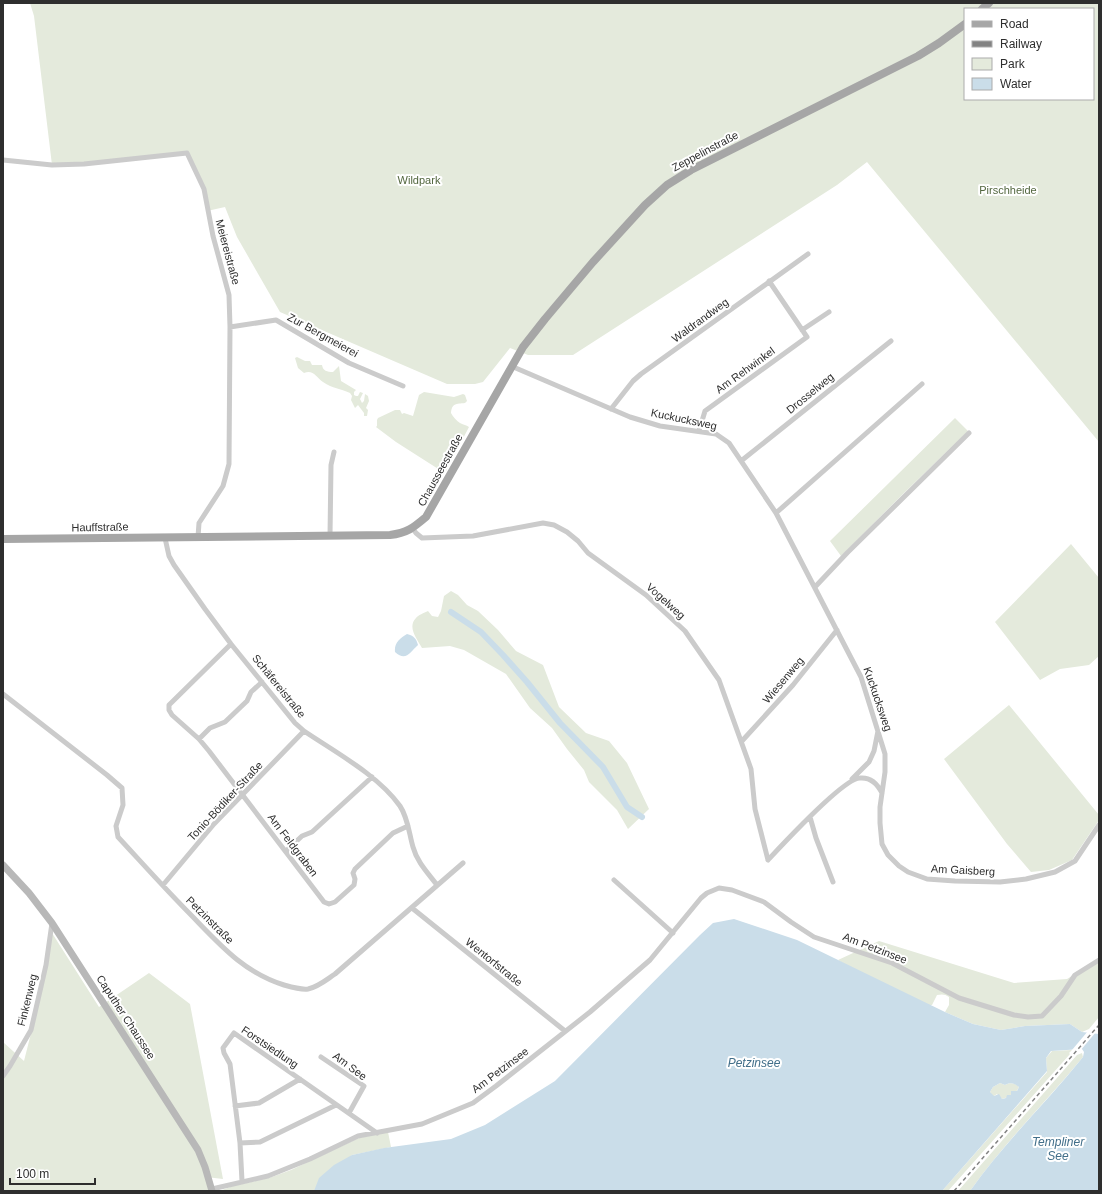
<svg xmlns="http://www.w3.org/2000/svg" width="1102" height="1194" font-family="Helvetica,sans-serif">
<rect width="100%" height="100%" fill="#fff"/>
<path fill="#e4eadc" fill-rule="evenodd" d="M30 3H1099V442L867 162 837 185 573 355H528L510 348 483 382 475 384H447L280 312 237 237 225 207 207 211 204 189 187 153 52 165 34 16ZM965 9H1093V99H965Z
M297 357 305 361H310L312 365H322C323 371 327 372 333 372L339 366 341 381 356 390 354 392V395L356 396H358L360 392 363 393 360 399 362 403 364 401 365 394 368 396 369 401 366 408 368 410 367 416H364V413L358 405 355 408 351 400 352 396 350 393C340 388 333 389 323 382 316 377 313 369 304 373L298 368 295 358Z
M424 392 454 397 463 394 465 395 467 401 465 403C456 404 452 403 451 413 453 417 457 421 460 423 464 425 466 425 469 427L446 471 443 472 396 442 376 427 377 426V420L378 418 395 410H400L402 414 404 413 413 416 419 395Z
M955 418 968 431 904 493 841 556 830 541Z
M1071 544 1099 578V656L1089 665 1060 669 1040 680 995 622Z
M451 591 458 595 467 605 478 611 498 630 516 651 543 665 559 707 586 733 609 741 627 763 649 809 628 829 617 810 589 782 584 770 567 749 552 728 530 708 506 674 464 650 450 646 422 648C417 639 407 627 416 618 418 615 424 613 428 611L432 616 438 617 441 611 444 596Z
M1009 705 1099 815V820L1072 860 1049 870 1031 872 1007 844 944 759Z
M52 933 99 1007 149 973 190 1004 223 1179 206 1177 210 1191H3V1042L24 1061 40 998Z
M879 941 1014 983 1067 979 1099 959V1017L1089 1029 1082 1032 1070 1024 1025 1026 1001 1030 973 1024 945 1012 949 1005V997C945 994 942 994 937 995L932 1005 909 1006 838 960Z
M1072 1050 1069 1053 1070 1054 948 1191H942L1047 1072 1046 1058 1052 1051Z
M1082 1053 1083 1057C1046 1102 1004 1143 970 1191H958L1077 1055Z
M1000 1083 1005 1085C1010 1082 1015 1083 1019 1087 1016 1094 1009 1097 1002 1099L997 1094 994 1096H992L990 1092 993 1087Z
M388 1132 391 1147 352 1155 322 1191H222V1190L233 1186 269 1178 291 1170 359 1138Z"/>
<path fill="#cadde9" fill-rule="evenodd" d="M407 634C414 636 416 638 418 645 410 652 406 662 395 652 394 643 400 638 407 634Z
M734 919 797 940 945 1012 973 1024 1001 1030 1025 1026 1070 1024 1082 1032 1099 1034V1191H970C1004 1143 1046 1103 1083 1057L1084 1052 1082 1049 1051 1051 1046 1058 1047 1071 942 1191H314L319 1178 334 1165 352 1155 384 1148 451 1139 485 1125 555 1081 700 935 713 923ZM1000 1083 1005 1085C1010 1082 1014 1083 1019 1087L1017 1091H1011V1095H1007L1006 1098 1002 1099 999 1094 994 1096 990 1092 993 1087Z"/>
<path fill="#fff" d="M1088 1031 1096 1032 1080 1051 1073 1052 1072 1050Z"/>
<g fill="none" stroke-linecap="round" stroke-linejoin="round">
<path stroke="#cadde9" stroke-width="6" d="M451 612 481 632 503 655 527 682 560 723 603 767 627 807 642 817"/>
<path stroke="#cbcbcb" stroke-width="5" d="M3 160 52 165 84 164 187 153 204 189 213 236 229 295 230 327 229 464 223 486 199 523 198 537
M230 327 276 320 349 363 403 386
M802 330 829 312
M511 366 630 417 660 426 716 434 729 443 776 513 861 677 885 754V772L880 807V823L882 844 888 855 899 866 908 872 927 879 955 881 1000 882 1026 879 1055 872 1075 861 1099 825
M611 409 633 381 641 374 808 254
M699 431 705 411 807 337 769 281
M741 461 891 341
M776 513 922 384
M413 529 416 533 422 538 473 536 543 523 554 525 567 532 578 541 588 553 646 595 685 631 719 680 751 769 755 809 768 860
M330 536 331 465 334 452
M165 538 169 556 174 565 205 609 231 644 295 723 304 731C335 752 378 775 400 806 408 818 409 833 413 847 417 862 428 873 437 885
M815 587 847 553 969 433
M231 644 169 705V710L172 715 199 739 209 751 324 902 329 904 335 902 354 885 355 879 353 873 355 869 393 833 408 826
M3 694 107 775 122 788 123 805 116 826 118 837C143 864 167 891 193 917 221 946 245 973 284 985 291 987 301 990 308 989 318 987 326 980 335 974L463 863
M199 739 210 728 225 722 247 701 251 692 262 682
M742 741 793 685 837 630
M852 779 869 762 874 751 878 731
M810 817 816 838 833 882
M286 851 302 836 312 832 372 777
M768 860C782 845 844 778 860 778 871 777 878 785 882 793
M614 880 673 933
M163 885 214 824 304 731
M412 908 565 1031
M321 1057 364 1086 349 1113
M3 1076 10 1066 31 1030 46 965 52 923
M235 1106 259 1103 300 1079
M240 1143 260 1142 336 1105
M242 1181 240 1143 230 1064 224 1053 223 1048 234 1033 377 1133
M212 1189 268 1176 310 1159 358 1136 422 1124 473 1103 496 1086 590 1012 650 960 701 898 707 893 719 888 732 890 764 902 791 922 814 937 892 963 959 998 1014 1015 1028 1017 1042 1016 1061 996 1075 975 1099 960"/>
<path stroke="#b8b8b8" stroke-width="7" d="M3 865 29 893 52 923 198 1150 205 1167 212 1191"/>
<path stroke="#a6a6a6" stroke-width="8" d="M982 9 989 3
M3 539 390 535C407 533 413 528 426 517L523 347 545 319 593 262 645 205 667 185 691 170 918 56 939 43 965 24"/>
<path stroke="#838383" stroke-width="1.5" stroke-dasharray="4 3" stroke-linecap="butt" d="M954 1191 1099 1025"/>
</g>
<g text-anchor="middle" stroke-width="4" stroke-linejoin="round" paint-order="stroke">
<g font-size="11" fill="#2e2e2e" stroke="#fff">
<text transform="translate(705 151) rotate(-28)" y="4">Zeppelinstraße</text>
<text transform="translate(228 252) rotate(75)" y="4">Meiereistraße</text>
<text transform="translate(700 320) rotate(-36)" y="4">Waldrandweg</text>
<text transform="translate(323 335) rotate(29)" y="4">Zur Bergmeierei</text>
<text transform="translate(745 370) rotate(-36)" y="4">Am Rehwinkel</text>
<text transform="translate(810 393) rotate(-39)" y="4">Drosselweg</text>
<text transform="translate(684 419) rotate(12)" y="4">Kuckucksweg</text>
<text transform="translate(440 470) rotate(-61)" y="4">Chausseestraße</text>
<text transform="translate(100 527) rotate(-1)" y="4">Hauffstraße</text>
<text transform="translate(666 601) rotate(42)" y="4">Vogelweg</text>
<text transform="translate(783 680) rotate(-50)" y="4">Wiesenweg</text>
<text transform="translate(279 686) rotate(51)" y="4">Schäfereistraße</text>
<text transform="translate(878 699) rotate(71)" y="4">Kuckucksweg</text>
<text transform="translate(225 801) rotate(-47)" y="4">Tonio-Bödiker-Straße</text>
<text transform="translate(293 845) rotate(53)" y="4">Am Feldgraben</text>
<text transform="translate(963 870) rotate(3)" y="4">Am Gaisberg</text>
<text transform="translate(210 920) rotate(45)" y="4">Petzinstraße</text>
<text transform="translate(875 948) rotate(21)" y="4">Am Petzinsee</text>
<text transform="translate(494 962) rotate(39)" y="4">Wentorfstraße</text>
<text transform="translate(27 1000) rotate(-76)" y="4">Finkenweg</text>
<text transform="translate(126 1017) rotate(57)" y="4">Caputher Chaussee</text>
<text transform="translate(270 1047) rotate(34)" y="4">Forstsiedlung</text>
<text transform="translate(350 1066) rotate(37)" y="4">Am See</text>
<text transform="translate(500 1070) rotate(-37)" y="4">Am Petzinsee</text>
</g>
<g font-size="11" fill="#52663e" stroke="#fff">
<text x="419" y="184">Wildpark</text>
<text x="1008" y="194">Pirschheide</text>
</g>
<g font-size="12" font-style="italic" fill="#426f8a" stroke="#fff">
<text x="754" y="1067">Petzinsee</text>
<text x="1058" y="1146">Templiner<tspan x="1058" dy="14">See</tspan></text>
</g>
</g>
<rect width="1102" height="1194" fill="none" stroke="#2e2e2e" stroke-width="8"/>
<rect x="964" y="8" width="130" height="92" fill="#ffffff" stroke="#ababab"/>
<rect x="972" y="21" width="20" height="6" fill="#a6a6a6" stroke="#ababab"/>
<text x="1000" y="28" font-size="12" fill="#2e2e2e">Road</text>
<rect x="972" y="41" width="20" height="6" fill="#838383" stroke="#ababab"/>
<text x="1000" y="48" font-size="12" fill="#2e2e2e">Railway</text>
<rect x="972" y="58" width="20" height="12" fill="#e4eadc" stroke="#ababab"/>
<text x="1000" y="68" font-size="12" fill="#2e2e2e">Park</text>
<rect x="972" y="78" width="20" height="12" fill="#cadde9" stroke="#ababab"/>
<text x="1000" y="88" font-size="12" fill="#2e2e2e">Water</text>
<path d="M10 1178v6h85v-6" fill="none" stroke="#2e2e2e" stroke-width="2"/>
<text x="16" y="1178" font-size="12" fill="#2e2e2e" stroke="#ffffff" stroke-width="3" paint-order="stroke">100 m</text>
</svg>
